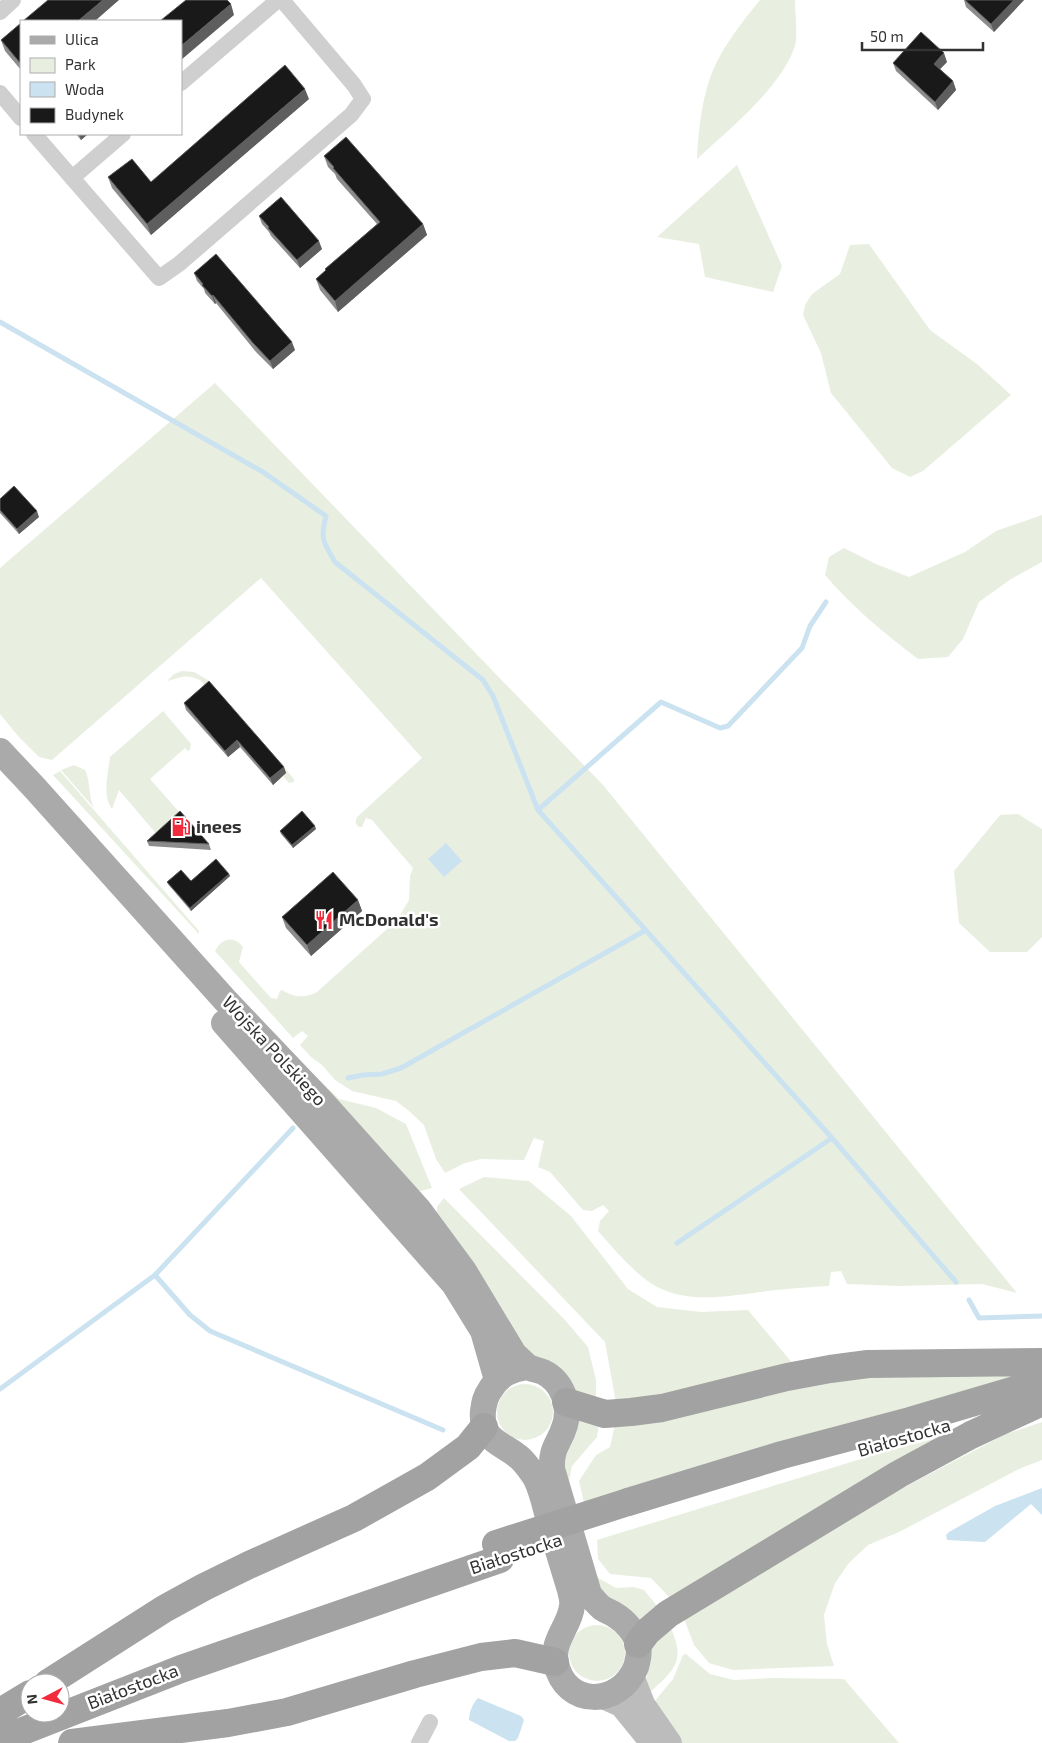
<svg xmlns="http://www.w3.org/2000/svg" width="1042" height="1743" font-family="'Exo 2',sans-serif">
<rect width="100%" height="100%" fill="#fff"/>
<path fill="#e8efe0" d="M760 0H795C795 11 798 37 795 46 781 88 729 129 697 159 699 123 703 85 721 54 732 35 746 17 760 0Z
M737 165 782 266 773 292 705 277 699 244 657 237Z
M869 244 930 330 977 364 1011 395 923 471 910 477 892 468 831 393 821 353 803 315 805 305 812 294 840 274 850 245Z
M215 383 603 785 1017 1293 982 1284 898 1286 847 1284 841 1271 831 1272 829 1286C812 1287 794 1288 776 1290 736 1294 689 1307 652 1284 631 1270 615 1250 598 1231L600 1221 609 1211 603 1205 592 1211 583 1210 550 1172 538 1167 544 1141 534 1138 524 1160 481 1159 465 1163 445 1173 436 1159 424 1125 409 1111 396 1101 352 1091 335 1080 322 1065 311 1057 300 1045 308 1036 302 1031 293 1038 215 951C221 938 234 935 243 947L239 962 271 998 277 999 280 991 282 990C294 997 304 999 317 992L397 920 409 900 410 876 413 868 372 820 366 818 362 827H359C355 824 355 821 357 817L422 758 261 578 52 760 39 757 18 736 0 714V568Z
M1042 515V562L1011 579 979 602 963 639 948 657 918 659C885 634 852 607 825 575L829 557 844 548 876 564 909 577 965 552 996 531Z
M182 671 194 672 208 680 294 779V782L289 783 283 776 286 774 200 680C184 673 181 678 167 681L174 674Z
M163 711 191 744 190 750 188 751 185 748 150 779 181 814 159 837 119 790 112 809C102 796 108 773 110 757Z
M74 765 85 770C91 782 88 796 94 808L61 770Z
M60 771 199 931V934L53 775Z
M1018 814 1042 829V937L1027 952H990L959 923 954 871 1000 815Z
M291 1052 339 1099 376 1108 406 1124 432 1188 421 1191 411 1190Z
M484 1177 529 1181 571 1216 628 1289 657 1307 701 1312 748 1310 794 1365 650 1399 616 1403 605 1342 459 1189Z
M444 1198 565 1320 588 1347 596 1380V1405L573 1390 523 1351 436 1222 437 1207Z
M895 1375H1042L584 1503 579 1481 596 1455 610 1447 615 1424 812 1383Z
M497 1412a28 28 0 1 1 56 0a28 28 0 1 1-56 0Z
M577 1417 599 1424 597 1437 572 1466 566 1495 563 1446Z
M1042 1422V1460L1021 1468 899 1532 868 1545 849 1563 835 1583 824 1615 827 1644 834 1666 733 1670 709 1663 694 1645 683 1616 861 1510 1006 1434Z
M953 1434 672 1600 651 1578 610 1574 598 1559 597 1540 887 1451Z
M591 1574 616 1588 634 1587 644 1590 658 1607 640 1625 597 1590Z
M669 1624C687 1662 675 1669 647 1695L646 1679 654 1639Z
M569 1653a28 28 0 1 1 56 0a28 28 0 1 1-56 0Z
M686 1654 710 1674 734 1680 772 1678 844 1679 899 1743H678L652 1706 658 1697 673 1679 683 1655Z"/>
<path fill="#cbe2f0" d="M446 843 462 861 444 877 428 859Z
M1042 1488V1515L1031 1504 985 1542 947 1540 946 1535 949 1532 995 1506Z
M478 1698 521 1716 524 1720 518 1738 515 1741H509L469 1720C469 1712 473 1703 478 1698Z"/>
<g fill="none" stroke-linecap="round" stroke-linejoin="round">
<path stroke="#cbe2f0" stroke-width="5" d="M0 322 263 472 326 516C320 539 323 542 335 562L483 680 493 696 538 810 832 1138 956 1282
M538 810 661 702 720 728 728 726 802 648 810 626 826 602
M348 1078 363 1075 382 1074 401 1068 646 930
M677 1243 832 1138
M155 1275 190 1315 210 1331 443 1430
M969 1300 979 1318 1042 1316
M0 1389 155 1275 293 1128"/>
<path stroke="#cfcfcf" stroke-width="16" d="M0 12 13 0
M181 83 278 0
M0 93 21 118
M34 134 159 278 179 264 351 115 363 99 354 85 282 0
M72 178 123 134
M419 1743 430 1722"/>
<path stroke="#bcbcbc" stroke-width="24" d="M632 1676 643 1704 670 1743
M603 1697 621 1705 652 1743"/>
<path stroke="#aaa" stroke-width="26" d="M0 751 33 786 225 1000 323 1103 419 1210 464 1271 514 1354 528 1367
M224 1023 454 1284 483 1331 497 1380
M528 1367C532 1369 538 1370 543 1372 562 1381 571 1405 565 1425 559 1445 551 1446 552 1469L589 1594C593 1599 597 1604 602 1608 606 1611 611 1612 615 1615 625 1621 636 1633 638 1645 640 1652 638 1660 636 1667 620 1707 565 1708 556 1663 551 1641 570 1626 572 1606 573 1601 571 1595 570 1590 563 1567 556 1544 549 1521 545 1506 542 1490 535 1477 531 1471 526 1464 521 1459 504 1443 480 1442 483 1411 484 1403 485 1397 490 1390 499 1375 511 1369 528 1367Z"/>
<path stroke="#a2a2a2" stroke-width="28" d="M566 1402 605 1414 631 1412 662 1408 787 1377 830 1369 868 1364 1042 1362
M628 1502 782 1455 910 1421 1042 1382
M638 1644 647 1632 668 1614 899 1474 971 1435 1042 1402
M48 1683 164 1609 204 1587 249 1565 354 1518 427 1477 468 1447 484 1427
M0 1712 30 1694
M0 1740 181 1669 500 1559
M72 1743 228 1723 287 1712 415 1674 481 1657 515 1653 555 1662"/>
<path stroke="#a2a2a2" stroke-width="28" d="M496 1544 628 1502"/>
</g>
<path fill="#8c8c8c" d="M964 0H1024L994 32 966 7Z
M21 23V70L5 51 1 40Z
M947 62 940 69 953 81 956 90 938 110 896 71 893 63Z
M309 99 151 235 112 188 108 177 151 182Z
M76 134H88L81 140Z
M324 156 423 224 427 235 338 312 320 290 316 279 326 270 325 269 377 224 337 179 335 174 328 167Z
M259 216 322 249 300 268 271 236 269 232 262 224Z
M194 273 295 350 273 369 256 352 216 303 215 304 205 293 204 289 197 281Z
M0 499 39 517 19 534 0 513Z
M184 703 284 767 286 773 273 785 240 747 228 757 186 710Z
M316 829 293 848 281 834 280 831Z
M147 841 209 844 211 850 149 846Z
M229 874 230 876 191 911 168 884 167 882 191 881Z
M358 900 362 911 311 956 286 928 282 917Z"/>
<path fill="#5e5e5e" d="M103 0H119L95 21H78Z
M1014 0H1024L994 32 991 24Z
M231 4 234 15 181 60V46Z
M944 53 947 62 937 72 934 64Z
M953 81 956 90 938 110 935 102Z
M305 89 309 99 151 235 147 224Z
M79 134H88L81 140Z
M423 224 427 235 338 312 335 301Z
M319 241 322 249 300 268 297 260Z
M213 295 216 303 215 304 212 296Z
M292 342 295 350 273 369 270 361Z
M37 511 39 517 19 534 17 529Z
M237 740 240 747 228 757 225 751Z
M284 767 286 773 273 785 270 778Z
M315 826 316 829 293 848 292 845Z
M229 874 230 876 191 911 190 908Z
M358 900 362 911 311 956 307 945Z"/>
<path fill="#191919" stroke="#5e5e5e" d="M48 0H103L78 21H23Z
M186 0H227L231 4 181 46V21H160Z
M965 0H1014L991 24Z
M21 23V64L1 40Z
M921 32 944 53 934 64 953 81 935 102 893 63Z
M285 65 305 89 147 224 108 177 132 159 151 182Z
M346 137 423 224 335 301 316 279 326 270 325 269 380 222 333 168 334 167 324 156Z
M281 197 319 241 297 260 268 228 269 227 259 216Z
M216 254 292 342 270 361 253 343 213 295 212 296 202 285 203 284 194 273Z
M14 486 37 511 17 529 0 510V499Z
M209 681 284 767 270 778 237 740 225 751 184 703Z
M180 811 209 844 147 841Z
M302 811 315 826 292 845 280 831Z
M216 859 229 874 190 908 167 882 181 870 191 881Z
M333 872 358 900 307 945 282 917Z"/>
<defs>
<g id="fuel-bare" transform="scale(1.5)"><path d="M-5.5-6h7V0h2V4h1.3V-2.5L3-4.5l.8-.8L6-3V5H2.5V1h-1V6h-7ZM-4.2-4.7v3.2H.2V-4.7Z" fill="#f22b3c" stroke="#fff" stroke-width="2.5" paint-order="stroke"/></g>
<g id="restaurant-bare" transform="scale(1.5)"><path d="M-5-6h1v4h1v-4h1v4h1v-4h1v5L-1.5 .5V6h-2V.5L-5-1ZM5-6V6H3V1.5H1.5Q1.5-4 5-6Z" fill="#f22b3c" stroke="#fff" stroke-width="2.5" paint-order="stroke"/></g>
</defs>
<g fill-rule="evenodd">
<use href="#fuel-bare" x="181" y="827"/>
<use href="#restaurant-bare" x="324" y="920"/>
</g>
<g text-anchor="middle" stroke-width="5" stroke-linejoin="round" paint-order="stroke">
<g font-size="18" font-weight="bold" fill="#323232" stroke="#fff" text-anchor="start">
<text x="196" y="833">inees</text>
<text x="339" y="926">McDonald's</text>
</g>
<g font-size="18" fill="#323232" stroke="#fff">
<text transform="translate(274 1051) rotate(47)" y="6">Wojska Polskiego</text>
<text transform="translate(904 1438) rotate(-16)" y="6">Białostocka</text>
<text transform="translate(516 1554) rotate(-18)" y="6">Białostocka</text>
<text transform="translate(133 1687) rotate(-21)" y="6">Białostocka</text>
</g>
</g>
<rect x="20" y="20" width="162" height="115" fill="#ffffff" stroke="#adadad"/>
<rect x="30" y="36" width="25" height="8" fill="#aaaaaa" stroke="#adadad"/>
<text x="65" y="45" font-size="15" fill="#323232">Ulica</text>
<rect x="30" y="58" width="25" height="15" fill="#e8efe0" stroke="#adadad"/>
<text x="65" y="70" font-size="15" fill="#323232">Park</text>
<rect x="30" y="82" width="25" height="15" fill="#cbe2f0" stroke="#adadad"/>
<text x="65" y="95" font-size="15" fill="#323232">Woda</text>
<rect x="30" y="108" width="25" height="15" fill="#191919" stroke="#adadad"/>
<text x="65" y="120" font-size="15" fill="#323232">Budynek</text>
<g transform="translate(45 1698) rotate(264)"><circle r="24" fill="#ffffff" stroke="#adadad"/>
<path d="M0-4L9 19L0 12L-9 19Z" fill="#f22b3c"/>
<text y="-8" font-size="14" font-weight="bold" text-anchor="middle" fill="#323232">N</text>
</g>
<path d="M862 42v8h121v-8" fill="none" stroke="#323232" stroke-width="2.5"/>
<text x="870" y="42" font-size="15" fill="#323232" stroke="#ffffff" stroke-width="4" paint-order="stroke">50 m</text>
</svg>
